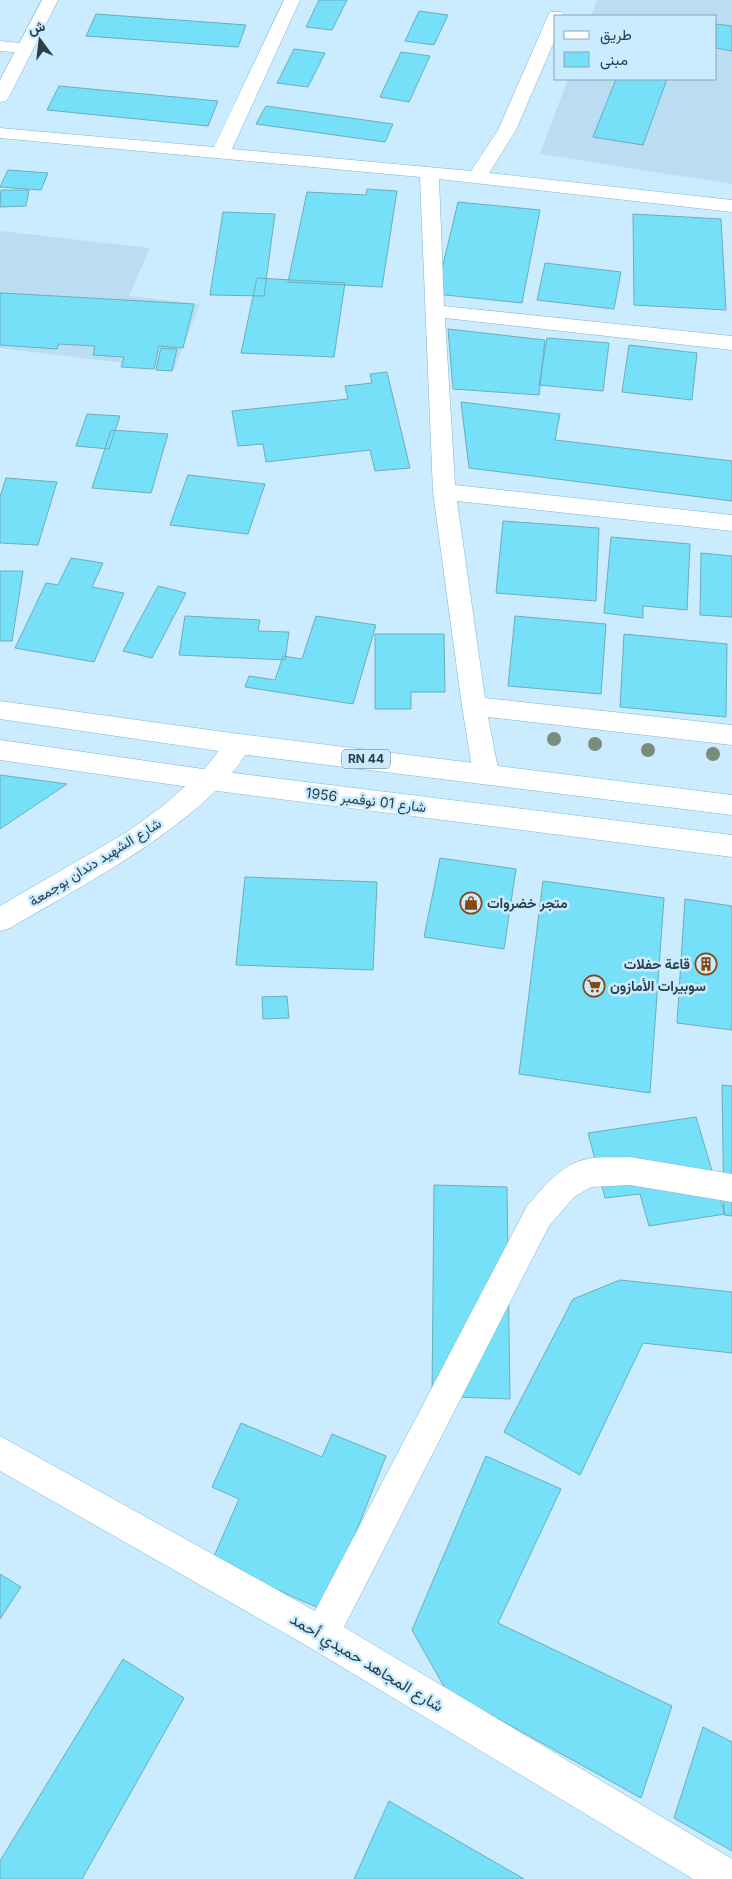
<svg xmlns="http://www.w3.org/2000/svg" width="732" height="1879" font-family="Inter,Vazirmatn,sans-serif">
<rect width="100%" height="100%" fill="#cbebfe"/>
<path fill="#baddf2" d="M597 0H732V184L540 154 568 79H716V16H591Z
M0 231 150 248 129 296 200 304 174 369 0 348Z"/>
<path fill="#76e0f8" stroke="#6cadbc" d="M319 0H347L332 30 306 27Z
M419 11 448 15 434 45 405 41Z
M96 14 246 25 238 47 86 36Z
M716 24 732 26V51L716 48Z
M294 49 325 53 308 87 277 83Z
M401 52 430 56 409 102 380 97Z
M616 79H667L643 145 593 137Z
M59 86 218 101 208 126 47 110Z
M266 106 393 124 385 142 256 124Z
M8 170 48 173 41 190 0 187Z
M367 189 397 191 382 287 288 282 307 192 366 195Z
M1 190H29L26 206 0 207Z
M458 202 540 210 522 303 436 294Z
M223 212 275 214 264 296 210 295Z
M633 214 721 219 726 310 634 305Z
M545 263 621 272 614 309 537 300Z
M257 278 345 283 334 357 241 353Z
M0 293 20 294 194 304 183 348 159 346 154 369 121 367 124 357 93 355 95 346 59 344 57 349 0 345Z
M448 329 545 340 539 395 453 389Z
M547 338 609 343 603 391 539 385Z
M629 345 697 353 692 400 622 392Z
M161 348 177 349 172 371 156 370Z
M387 372 410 468 375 471 370 450 266 462 263 444 238 446 232 411 348 399 345 386 372 383 370 374Z
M461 402 560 414 555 440 732 461V501L469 468Z
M87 414 120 416 109 449 76 446Z
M111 430 168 434 151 493 92 488Z
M188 475 265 484 248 534 170 525Z
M6 478 57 482 38 545 0 543V497Z
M503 521 599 528 596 601 496 593Z
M611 537 690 544 687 610 643 606V618L604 613Z
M701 553 732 556V617L700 615Z
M71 558 103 563 92 587 124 593 94 662 15 648 46 583 58 585Z
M0 571H23L12 641H0Z
M158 586 186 593 152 658 123 651Z
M185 616 260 620 258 631 289 632 285 660 179 655Z
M316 616 376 625 353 704 245 687 249 676 275 680 283 656 302 659Z
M515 616 606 624 601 694 508 686Z
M375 634H444L445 692H411V709H375Z
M624 634 727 644 726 717 620 707Z
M0 775 67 784 0 829Z
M440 858 516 869 504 949 424 937Z
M245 877 377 882 373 970 236 965Z
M543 881 664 898 650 1093 519 1074Z
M685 899 732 906V1030L677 1023Z
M287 996 289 1018 263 1019 262 997Z
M722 1085 732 1086V1216L724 1215Z
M696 1117 725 1214 649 1226 640 1194 605 1198 588 1133Z
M434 1185 507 1187 510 1399 432 1396Z
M620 1280 732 1292V1353L643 1343 580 1475 504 1432 573 1299Z
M241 1423 322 1457 332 1434 386 1456 325 1611 212 1561 239 1499 212 1487Z
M486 1456 561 1489 498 1623 672 1706 641 1798 446 1690 412 1630Z
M0 1574 21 1587 0 1619Z
M123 1659 184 1698 82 1879H0V1861Z
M703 1727 732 1742V1851L674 1818Z
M389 1801 524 1879H354Z"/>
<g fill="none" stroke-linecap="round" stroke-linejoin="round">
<g stroke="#80b4d2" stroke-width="1">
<path id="minor" d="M284 0H300L232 149 471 171 498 130 548 16 550 12H562L564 16H556V37L516 130 489 173 732 200V212L439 179 444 306 732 336V350L445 318 455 485 732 515V531L457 501 485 698 732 725V745L488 717 499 774 495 781 486 784 477 781 473 774 462 706 433 492 420 177 0 138V128L214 147Z
M0 41 30 44 33 48 30 52 24 53 0 51Z
M239 734 248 737 252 744C210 821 84 884 10 928L0 931V906L127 832 160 808 201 773 230 737Z
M630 1157 732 1174V1202L630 1185 591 1187 574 1197 549 1226 344 1627 732 1859V1879H693L309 1647 0 1471V1436L315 1611 527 1206C544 1187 561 1164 587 1159 601 1156 616 1158 630 1157Z"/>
</g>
<g stroke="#80b4d2" stroke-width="1">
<path id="secondary" d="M42 0H58L9 97 6 101 0 102V80Z"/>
</g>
<g stroke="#80b4d2" stroke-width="1">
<path id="primary" d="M0 701 239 734 732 795V815L239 754 0 719Z
M0 740 210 770 732 835V857L210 790 0 760Z"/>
</g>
<use href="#minor" fill="#fff" fill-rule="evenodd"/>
<use href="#secondary" fill="#fff" fill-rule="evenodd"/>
<use href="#primary" fill="#fff" fill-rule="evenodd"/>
</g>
<g fill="#7b8b7c">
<circle cx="554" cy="739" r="7"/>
<circle cx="595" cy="744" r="7"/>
<circle cx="648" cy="750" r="7"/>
<circle cx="713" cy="754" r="7"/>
</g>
<defs>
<g id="shop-ring" transform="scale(1.125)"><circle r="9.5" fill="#cbebfe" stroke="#884711" stroke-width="1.5"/><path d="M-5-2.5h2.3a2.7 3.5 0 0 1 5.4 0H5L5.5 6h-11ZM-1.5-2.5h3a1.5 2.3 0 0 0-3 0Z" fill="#884711"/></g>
<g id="building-ring" transform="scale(1.125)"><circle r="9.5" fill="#cbebfe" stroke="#884711" stroke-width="1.5"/><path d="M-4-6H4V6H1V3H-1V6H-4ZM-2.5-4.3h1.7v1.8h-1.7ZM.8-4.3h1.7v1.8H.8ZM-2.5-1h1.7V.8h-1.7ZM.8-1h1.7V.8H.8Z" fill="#884711"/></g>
<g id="supermarket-ring" transform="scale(1.125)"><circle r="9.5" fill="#cbebfe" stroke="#884711" stroke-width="1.5"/><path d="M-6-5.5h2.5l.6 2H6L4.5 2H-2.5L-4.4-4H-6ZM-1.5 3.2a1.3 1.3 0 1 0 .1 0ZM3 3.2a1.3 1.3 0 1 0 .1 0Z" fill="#884711"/></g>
</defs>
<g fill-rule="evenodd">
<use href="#shop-ring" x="471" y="903"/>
<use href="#building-ring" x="706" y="964"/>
<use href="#supermarket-ring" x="594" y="986"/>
</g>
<g text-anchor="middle" stroke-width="5" stroke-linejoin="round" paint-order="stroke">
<rect fill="#cbebfe" stroke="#5a7381" stroke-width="1" x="342" y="749.5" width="48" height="19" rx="4"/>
<g font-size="12" font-weight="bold" fill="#293f4c">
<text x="366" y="763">RN 44</text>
</g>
<g font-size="14" fill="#293f4c" stroke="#cbebfe">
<text transform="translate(366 800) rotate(7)" y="5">شارع 01 نوفمبر 1956</text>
<text transform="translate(95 862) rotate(-32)" y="5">شارع الشهيد دندان بوجمعة</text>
</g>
<g font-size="14" font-weight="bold" fill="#293f4c" stroke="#cbebfe" text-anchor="start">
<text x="487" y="908">متجر خضروات</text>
<text x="690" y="969" text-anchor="end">قاعة حفلات</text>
<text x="610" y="991">سوبيرات الأمازون</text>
</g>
<g font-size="16" fill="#293f4c" stroke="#cbebfe">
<text transform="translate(367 1662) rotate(31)" y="6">شارع المجاهد حميدي أحمد</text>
</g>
</g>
<rect x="554" y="15" width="162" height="65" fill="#cbebfe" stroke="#8aa6b7"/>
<rect x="564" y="31" width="25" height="8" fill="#ffffff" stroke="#8aa6b7"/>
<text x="600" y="40" font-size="15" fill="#293f4c">طريق</text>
<rect x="564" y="52" width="25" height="15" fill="#76e0f8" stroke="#8aa6b7"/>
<text x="600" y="65" font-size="15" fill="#293f4c">مبنى</text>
<g transform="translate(40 40) rotate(345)" stroke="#cbebfe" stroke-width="4" paint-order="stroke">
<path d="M0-4L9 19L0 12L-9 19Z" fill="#293f4c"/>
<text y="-8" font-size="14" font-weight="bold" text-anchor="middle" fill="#293f4c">ش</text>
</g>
</svg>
